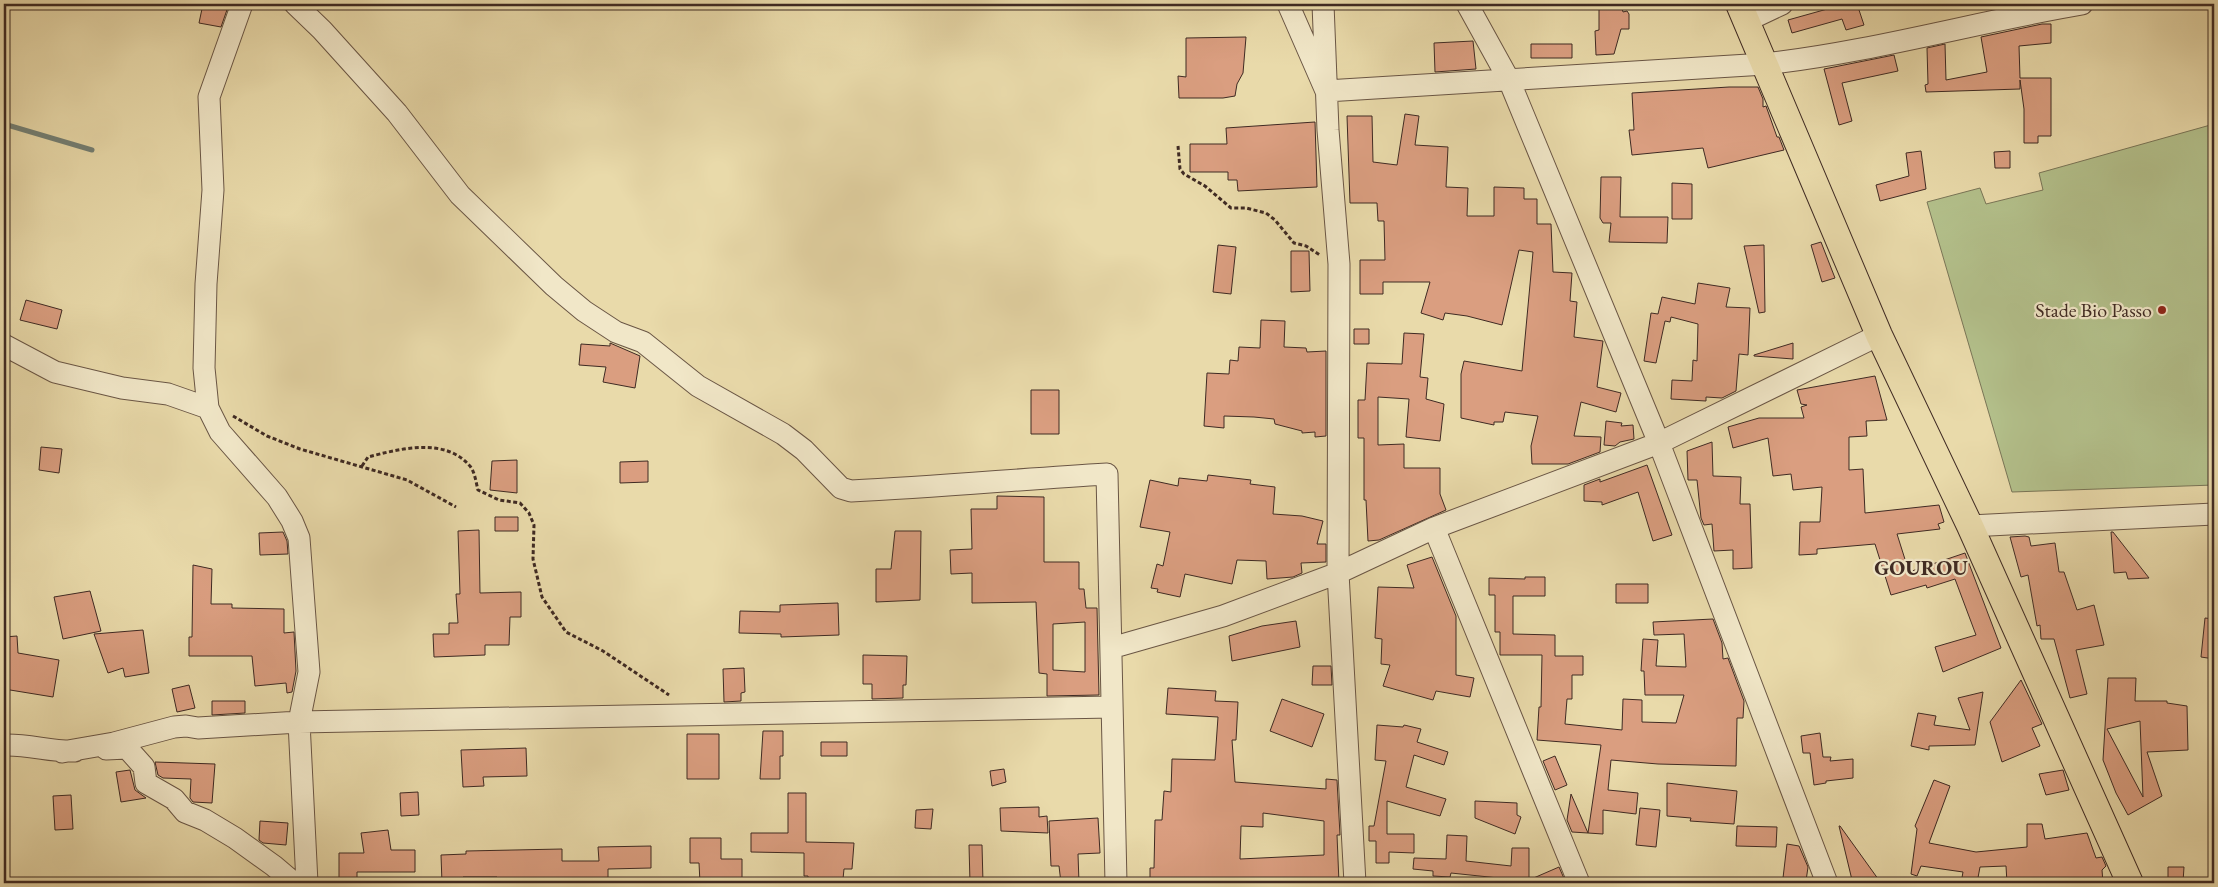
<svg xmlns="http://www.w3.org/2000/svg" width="2218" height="887" font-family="'EB Garamond',serif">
<rect width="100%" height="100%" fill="#e9daaa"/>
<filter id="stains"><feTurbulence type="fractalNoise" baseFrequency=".004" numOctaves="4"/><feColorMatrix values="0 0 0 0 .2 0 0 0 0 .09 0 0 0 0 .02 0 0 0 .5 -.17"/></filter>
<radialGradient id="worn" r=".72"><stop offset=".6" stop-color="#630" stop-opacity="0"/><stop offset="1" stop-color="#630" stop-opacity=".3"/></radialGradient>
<path fill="#b3c08b" stroke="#797557" d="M2214 124V485L2012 492 1927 202 1980 188 1986 204 2043 190 2039 173Z"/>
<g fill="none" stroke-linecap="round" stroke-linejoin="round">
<path stroke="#748075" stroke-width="5" d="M4 124 92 150"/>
</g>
<path fill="#da9e80" stroke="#3f2a23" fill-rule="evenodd" d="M203 4H229L221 27 199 23Z
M1603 4H1621L1623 12 1627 11 1629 14V29H1621L1614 54 1596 55 1595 31 1599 30V5Z
M1838 4H1857L1864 25 1846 30 1842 19 1792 33 1788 20 1838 6Z
M2042 24H2051V43L2019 46 2020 78H2051V136H2038V143H2024V109L2020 80V89L1926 92 1925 85 1928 84 1927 48 1945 44 1946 80 1987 72 1981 37Z
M1246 37 1243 73 1237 84 1235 96 1223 98H1179L1178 76 1186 77V38Z
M1473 41 1476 69 1435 72 1434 43Z
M1531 44H1572V58H1531Z
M1894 55 1898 71 1842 83 1852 121 1839 125 1824 69Z
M1729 87H1758L1763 99V107L1766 106 1777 137H1779L1784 150 1708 168 1703 148 1632 155 1629 130H1634L1632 93Z
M1405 114 1419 116 1415 145 1448 147 1446 187 1468 188 1467 216H1494V187L1524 188V199H1537V224H1551L1553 272 1572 273 1570 301 1577 302 1574 337 1603 341 1597 387 1621 393 1616 412 1581 402 1574 436 1601 437 1600 452 1568 464H1532L1531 446 1538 416 1505 412 1503 422H1494V425L1461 418V374L1464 361 1522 371 1533 252 1519 250 1502 325 1467 316 1445 313 1443 320 1421 313 1430 282H1383V294H1360V260H1385L1384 221H1378L1377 203H1350L1347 116H1372L1373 162 1397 165Z
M1315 122 1317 187 1238 191 1237 180H1228V172H1190V144H1227L1226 128Z
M1921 151 1926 189 1880 201 1876 185 1909 176 1906 153Z
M2010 151V168H1995L1994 152Z
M1601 177H1621L1620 217H1668L1667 243 1609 242 1611 223H1603L1600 218Z
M1672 183 1692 184V219H1672Z
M1821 242 1835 278 1822 282 1811 245Z
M1218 245 1236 247 1231 294 1213 292Z
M1764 245 1765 312 1759 313 1744 246Z
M1291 251H1309L1310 291 1291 292Z
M1698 283 1730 288 1726 307 1750 308 1748 355 1739 354 1736 391 1722 398 1706 397V401L1671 399 1672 380 1692 381 1693 360 1697 361 1698 324 1671 317 1670 322 1665 321 1656 363 1644 361 1651 313 1658 314 1662 297 1695 304Z
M26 300 62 310 57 329 20 320Z
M1261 320 1285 321 1284 347 1306 348 1307 352 1326 351V436L1315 437V432L1302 433V431L1275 424 1274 419 1254 417 1224 416V428L1204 426 1207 373 1229 374 1230 360 1238 361 1239 347 1260 348Z
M1354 329H1369V344H1354Z
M1404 333 1424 334 1420 377 1428 378 1426 399 1444 404 1440 441 1406 437 1409 399 1378 397V445L1404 444V468H1440V494L1446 510 1379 540 1368 541 1366 500H1364V438H1358V400H1365L1367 363 1402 364Z
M610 343 640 356 635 388 603 382 606 367 579 365 581 344 610 346Z
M1793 343V359L1754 356V355Z
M1875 376 1887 420 1866 421 1867 436 1849 437V470L1863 469 1865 513 1939 505 1944 522 1938 524 1940 529 1897 534 1909 572 1965 553 2001 648 1943 672 1935 647 1976 635 1955 579 1927 588 1926 585 1891 595 1875 544 1817 549V554L1799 555 1800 522H1820L1822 487 1793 490 1791 474 1773 476 1768 438 1733 448 1728 427 1759 418H1804L1801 407 1807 405 1801 404 1797 390Z
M1031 390H1059V434H1031Z
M1606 421 1622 423 1621 426 1633 425 1634 439 1620 442 1615 446 1604 445Z
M1712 442 1713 476 1741 477 1740 504H1750L1752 568 1733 569V550L1714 551 1712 524 1704 525 1701 518 1697 480H1688L1687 451Z
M41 447 62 449 59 473 39 470Z
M517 460V493L490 490 492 461Z
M648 461V482L620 483V462Z
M1647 465 1672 535 1653 541 1638 492 1602 505V502L1584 501V485L1600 479V482Z
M1208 475 1251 480 1250 484 1275 487 1273 514 1302 516 1323 521 1317 544H1326V562L1301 563 1302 573 1293 577 1267 579 1266 561 1237 560 1232 584 1185 574 1180 597 1157 592 1158 589 1151 588 1157 564 1163 566 1170 532 1140 527 1150 480 1178 486 1179 478 1207 481Z
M997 496 1044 497V562H1079V589H1084L1086 608H1097L1099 695 1047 696V674L1039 673 1036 602 972 603V573L951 574 950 550 972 549 971 509H997ZM1085 622V672L1053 670V624Z
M495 517H518V531H495Z
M479 530 480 593 521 592V617H510L509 645H485V655L434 657 433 634H449V623H458L456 594H460L458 531Z
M895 531H921L920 600 876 602V569H891Z
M283 532 287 541 288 554 260 555 259 533Z
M2111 532H2113L2149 578 2128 579 2126 572 2114 573Z
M2025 536 2029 537 2031 546 2055 543 2059 572H2064L2077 610 2094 605 2104 645 2076 650 2087 694 2070 698 2054 639H2041L2040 625 2037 626 2028 575 2021 577 2010 537Z
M1432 557 1456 616V675L1474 678 1470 697 1436 691 1433 700 1383 686 1390 665 1381 664 1382 639 1375 638 1378 587 1414 588 1407 565Z
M193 565 212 569 211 604H232V608L284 609V633L294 632 296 671 292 692 287 693 286 683 255 686 252 656H189V637H192Z
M1525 577H1545V596H1513V634L1555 635V656H1583V675H1572V699H1567L1565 724 1622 730 1623 699 1642 700V722L1676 723 1684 695H1645L1644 671H1641L1643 639 1658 640 1656 666 1686 667 1684 634 1654 635 1653 622 1713 619 1722 643 1723 659 1728 658 1744 701 1743 718H1737L1736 766 1658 764 1611 760 1608 790 1638 793 1636 814 1603 810V834L1588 833 1601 745 1537 740 1539 707H1541L1542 655H1500V632H1495V595H1489V578L1525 579Z
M1616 584H1648V603H1616Z
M90 591 101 631 63 639 54 597Z
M838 603 839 635 781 637V634L739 633 740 611 780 612V605Z
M2205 618 2214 619V659L2201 657Z
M1296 621 1300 647 1232 661 1229 636 1262 626Z
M143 630 149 673 125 677 123 668 108 673 94 634Z
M17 636 18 653 59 660 53 697 4 689V637Z
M863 655 907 656 906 685H903V698L872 699V684H863Z
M1313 666H1331L1332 685H1312Z
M744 668 745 692 741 693V701L724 702 723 669Z
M2108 678H2136L2135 701H2167V703L2187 706 2188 750 2147 752 2162 796 2128 815 2116 793 2103 760ZM2140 721 2141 746 2143 797 2107 729Z
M2021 680 2042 724 2032 728 2040 746 2002 762 1990 722Z
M189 685 195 708 177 712 172 689Z
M1168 688 1216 691 1215 701 1238 702 1236 740H1232L1235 782 1326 789V779L1337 780 1340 835H1337L1339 883H1150V868H1154L1155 820H1162L1164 791 1171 792 1172 759 1215 760 1218 717 1166 714ZM1263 813 1324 821V855L1240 859 1241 826 1263 827Z
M1983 692 1975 745 1929 746V750L1911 746 1918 713 1936 716 1934 725 1970 730 1958 698Z
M1282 699 1324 714 1312 747 1270 731Z
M212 701H245V713L212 715Z
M1377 725 1403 727 1404 725 1421 729 1417 742 1448 752 1444 765 1414 755 1406 787 1446 799 1440 816 1387 801V834H1414V853L1389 852V863H1376V841H1369V826H1374L1386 761 1375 760Z
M763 731H783V756H780V779H760Z
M1820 733 1823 757H1831L1830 761 1853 759V778L1826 781V783L1814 785 1810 753H1803L1801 736Z
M687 734H719V779H687Z
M821 742H847V756H821Z
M526 748 527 776 483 777 484 786 463 787 461 750Z
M1555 756 1567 785 1555 790 1543 761Z
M155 762 215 764 212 803 193 802 190 798 191 779 163 778 158 775Z
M1004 769 1006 782 992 786 990 771Z
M130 770 135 790 146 798 121 802 116 772Z
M2063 770 2069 790 2046 795 2039 774Z
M1934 780 1950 786 1929 843 1976 852 2027 847V824H2042L2045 839 2087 833 2096 858 2102 857 2106 866 2102 870 2103 883H2007L2006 866 1980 867 1977 883H1961L1963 872 1921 866 1917 876 1911 874 1917 829 1915 826Z
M1667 783 1737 791 1734 824 1690 821 1691 818 1667 816Z
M418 792 419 815 401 816 400 793Z
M788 793H806V842L854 843 852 869H844L843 879H834V883H808V876H804V853L751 852V833H788Z
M1571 794 1588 833 1572 832 1567 820Z
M71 795 73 829 55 830 53 796Z
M1475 801 1517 803V815L1521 817 1515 834 1475 818Z
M1039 807V817L1047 816 1048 833 1001 831 1000 808Z
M1640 808 1660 810 1656 847 1636 845Z
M933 809 931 829 915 828 916 810Z
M1098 818 1100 853 1078 854 1079 883H1061L1059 866H1051L1049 821Z
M260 821 288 823 286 845 263 843 259 840Z
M1737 826 1777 827 1776 847 1736 846Z
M1839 826H1840L1881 883H1855V880H1852Z
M388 830 391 850H415V872H357V883H339V853H364L361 833Z
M1447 835 1467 836 1466 861 1511 866 1512 848H1529V880L1559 867 1566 883H1508V879L1451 873 1450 877 1433 876V871L1413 869 1414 858 1446 859Z
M690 838H721V859H742V880H720V883H700L699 863H690Z
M1787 844 1799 846 1808 867 1806 881 1783 878Z
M969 845H982L983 883H970Z
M651 846V868L608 869V883H497V877H463L464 883H442L441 855 466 854V851L562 849V861H599L598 847Z
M2168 867H2184L2183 882H2168Z"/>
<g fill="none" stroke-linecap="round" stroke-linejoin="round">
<g stroke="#6a5645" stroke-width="23">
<path id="minor" d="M242 4 209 97 213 190 206 284 204 368 208 408 220 432 277 497 292 521 299 538 309 672 299 722 307 883
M295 4 322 30 397 113 460 195 554 286 584 311 616 332 643 342 698 386 783 434 804 450 841 488 851 491C937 487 1021 479 1107 474L1116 883
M1288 4 1326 91 1765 64C1872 52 1976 22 2082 4
M1323 4 1328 130 1339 264 1338 573 1355 883
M1467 4 1509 80 1659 443 1827 883
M1746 21 1782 4
M4 345 55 372 122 388 168 394 208 408
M1970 526 2214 514
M1434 528 1579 883
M1111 648 1223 616 1338 573 1434 528 1659 443 1879 335
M4 745C29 744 51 752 75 751
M106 749 127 748 144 767 146 783 174 799 185 812 205 820 235 838 274 866 294 883
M62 752 114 743 174 727 186 726 198 728 299 722 1112 707"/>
</g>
<g stroke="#3f2a23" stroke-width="28">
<path id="major" d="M1739 4 1879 335 1970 526 2130 883"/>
</g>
<path stroke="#3f2a23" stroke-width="3" stroke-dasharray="4 2.5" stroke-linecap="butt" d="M1178 146 1180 169 1184 174 1205 186 1231 208H1246L1266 213 1275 220 1294 243 1306 246 1320 255
M233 416 267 436 300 449 407 480 456 507
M362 466 368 457C399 449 444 437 469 465 475 471 476 483 478 490L499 500 520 503 529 513 534 525 533 559 542 597 566 632 603 651 669 695"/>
<use href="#minor" stroke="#f1e7c8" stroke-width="21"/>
<use href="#major" stroke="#e9daaa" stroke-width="26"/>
</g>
<circle fill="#8f2418" stroke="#f1e7c8" stroke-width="2" cx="2162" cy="310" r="5"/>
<g text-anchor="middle" stroke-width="4.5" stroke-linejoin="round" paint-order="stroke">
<g font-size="20" fill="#3f2a23" stroke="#f1e7c8" text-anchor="end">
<text x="2152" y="317">Stade Bio Passo</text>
</g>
<g font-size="21" font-weight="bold" fill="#3f2a23" stroke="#f1e7c8">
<text x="1921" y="575">GOUROU</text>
</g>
</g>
<rect width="2218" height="887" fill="none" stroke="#e9daaa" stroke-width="20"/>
<rect x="5" y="5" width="2208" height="877" fill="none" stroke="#3f2a23" stroke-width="2.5"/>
<rect x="10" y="10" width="2198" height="867" fill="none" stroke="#3f2a23"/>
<rect width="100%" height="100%" filter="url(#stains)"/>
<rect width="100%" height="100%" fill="url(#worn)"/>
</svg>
